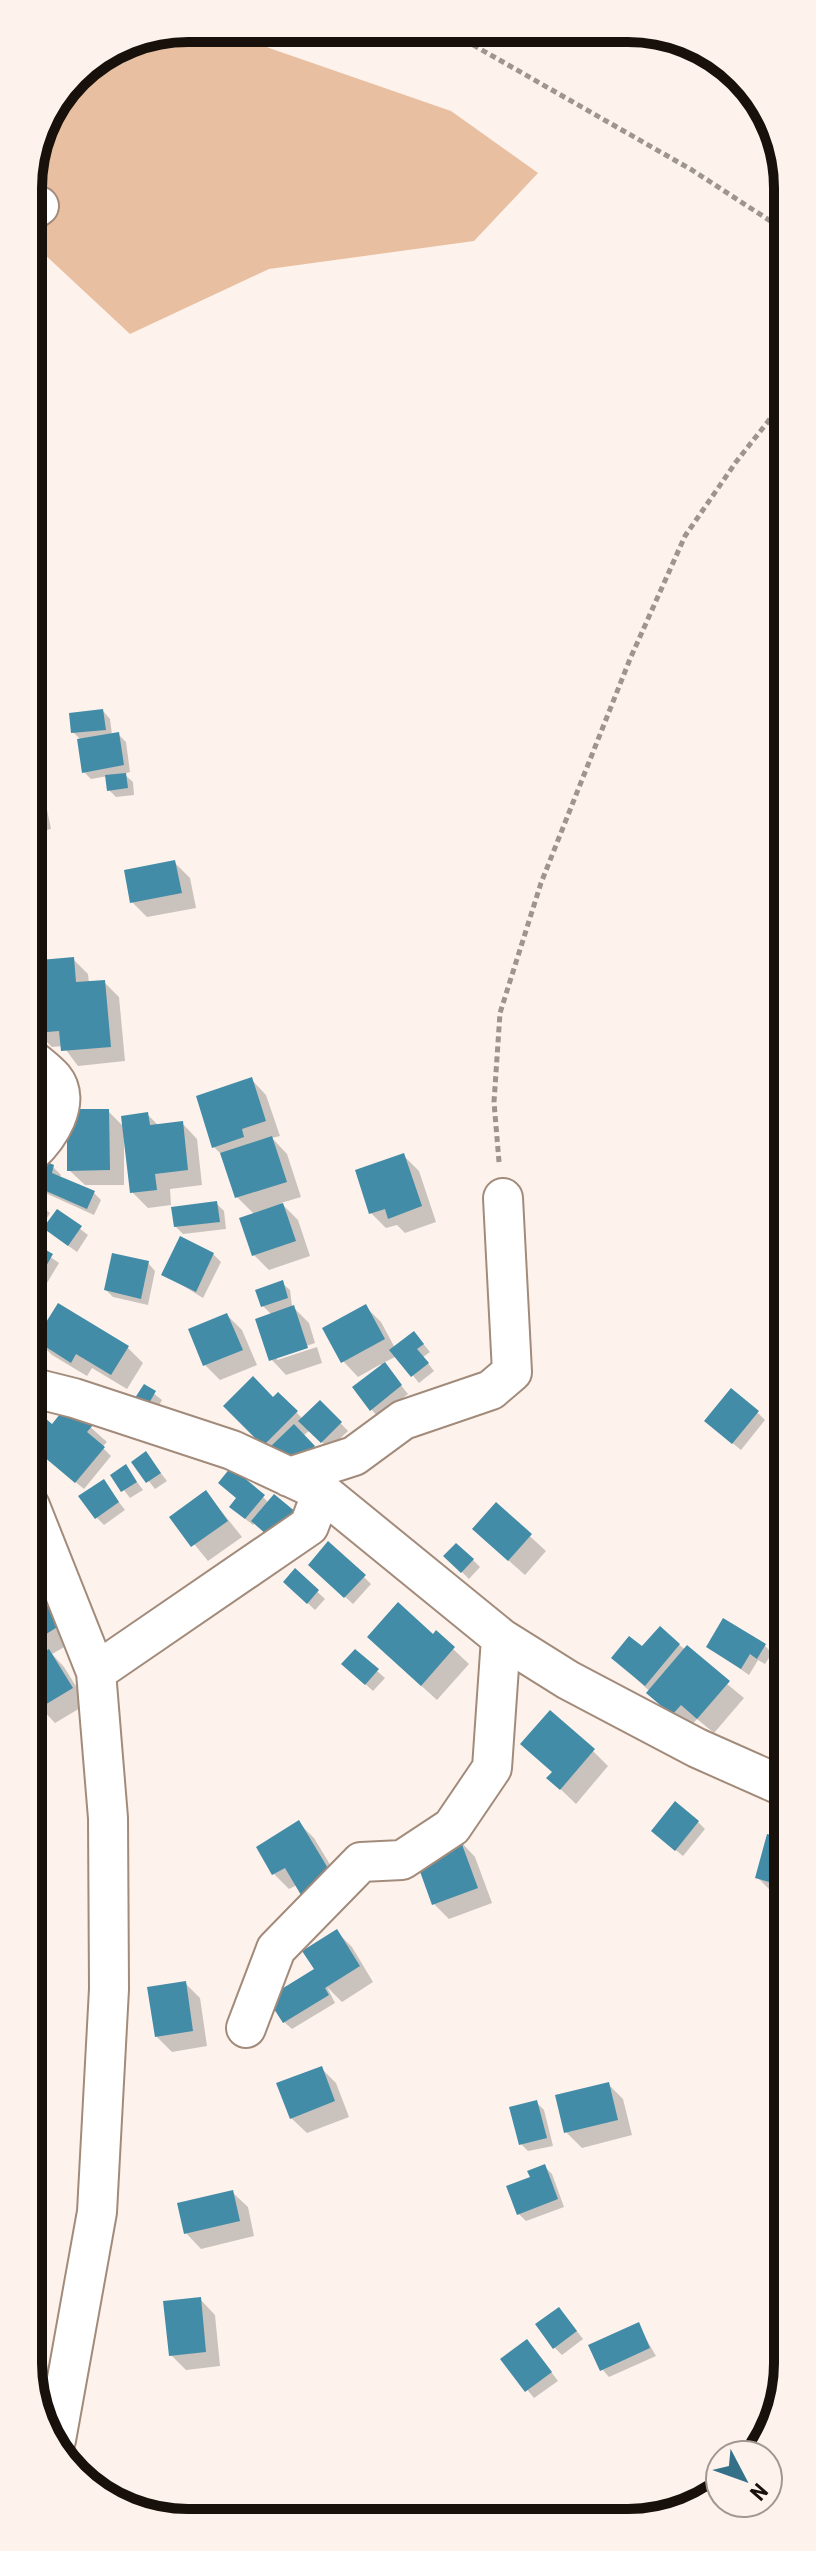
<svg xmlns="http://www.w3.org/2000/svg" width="816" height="2551" font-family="'Roboto Condensed',sans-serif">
<rect width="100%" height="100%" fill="#fdf3ec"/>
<path fill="#e9bfa1" d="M188 28H211L451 111 538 173 474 241 269 269 130 334 28 239V177L45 117 82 68 127 40Z"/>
<path fill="#0003" d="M103 711 110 719 112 735 118 734 126 742 130 772 124 774 133 782 134 795 116 797 109 790 108 776 91 779 84 772 81 740 73 732Z
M29 765 34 771 37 785 31 786 45 800 51 829 29 834Z
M175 863 190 878 196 908 147 917 132 902Z
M73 959 88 974 89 983 104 982 119 997 125 1061 78 1066 63 1046 52 1047 37 1032Z
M251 1079 266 1095 280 1136 272 1138 287 1154 301 1197 281 1203 298 1220 310 1256 269 1270 254 1255V1214L237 1197 223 1156 214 1147Z
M108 1111 125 1128 147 1114 159 1126 182 1123 197 1139 202 1185 170 1189 171 1205 148 1208 132 1192 127 1142H124V1185H85L69 1170Z
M404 1156 419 1171 436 1222 405 1233 397 1225 386 1228 371 1213Z
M53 1167 61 1175 59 1178 94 1193 101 1200 94 1215 30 1186V1168Z
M30 1198 50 1213 35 1238 30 1235Z
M217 1204 224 1211 226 1229 183 1234 175 1226Z
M58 1212 88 1235 77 1252 53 1235Z
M30 1243 59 1263 47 1283 30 1273Z
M213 1254 221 1262 203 1298 164 1274Z
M148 1263 155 1271 148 1305 113 1297 106 1290Z
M282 1283 290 1290 292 1306 309 1323 315 1343 277 1356V1360L317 1347 322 1363 286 1375 271 1359 272 1315 263 1306Z
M366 1307 381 1322 395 1348 421 1341 430 1352 423 1357 434 1371 419 1383 397 1356 383 1363 408 1394 378 1417 371 1409 381 1364 358 1377 343 1361Z
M227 1315 242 1330 257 1365 220 1380 205 1365Z
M37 1340 128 1348 143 1363 127 1389 92 1368 87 1376 52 1355Z
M144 1386 162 1400 152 1418Z
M278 1394 303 1419 320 1402 348 1431 329 1449 310 1430 303 1436 321 1454 279 1459 226 1406 273 1399Z
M68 1407 107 1442 102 1447 111 1456 84 1489 30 1445 32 1409 52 1426Z
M758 1413 765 1420 741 1450 714 1428Z
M146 1454 167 1481 155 1489 134 1462Z
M126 1467 143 1490 130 1498 113 1476Z
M103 1481 125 1510 104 1525 96 1517Z
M206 1492 242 1537 208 1561 172 1517Z
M263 1497 269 1503 253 1525 239 1514Z
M496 1505 546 1551 525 1575 490 1544Z
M446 1556 473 1560 480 1567 469 1579Z
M310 1565 364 1577 371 1584 353 1604Z
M295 1571 325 1599 315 1610 286 1582Z
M37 1593 53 1608 73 1642 52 1654 64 1667 87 1704 55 1723 40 1707 38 1658 30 1651V1597Z
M660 1629 744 1698 714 1733 697 1719 689 1728 614 1658 642 1649Z
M436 1633 469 1664 437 1700 384 1652Z
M765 1646 772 1653 765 1664 758 1660 749 1675 708 1647Z
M351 1671H377L385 1678 373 1691Z
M593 1751 608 1766 576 1804 549 1778Z
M698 1822 705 1829 683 1856 661 1838Z
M299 1823 314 1838 346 1891 317 1909 297 1885 289 1889 274 1874 258 1848Z
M769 1836 787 1841V1897L773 1893 757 1877Z
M460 1841 475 1857 492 1903 449 1919 434 1904 447 1857Z
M337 1932 352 1947 373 1982 342 2002 327 1987 335 2003 292 2029 284 2022Z
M185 1983 200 1998 207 2046 172 2052 156 2036Z
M321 2068 336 2083 349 2117 307 2133 291 2118Z
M608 2084 623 2099 632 2135 582 2148 566 2132Z
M536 2102 544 2110 553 2146 528 2151 521 2144Z
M544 2166 552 2174 564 2207 526 2221 519 2214 532 2178Z
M232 2192 248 2207 254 2236 201 2249 186 2233Z
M200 2299 215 2315 220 2366 186 2370 171 2355Z
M566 2317 583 2339 562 2355 554 2347Z
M638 2325 656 2356 609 2377 602 2369Z
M534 2349 558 2381 534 2398 503 2360Z"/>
<path fill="#428ca8" d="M103 709 106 730 71 733 69 713Z
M119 732 124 765 82 773 77 739Z
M782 748H786V781H781Z
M126 773 128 788 107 791 105 775Z
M29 782 37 814 29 815Z
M175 860 182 893 130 903 124 870Z
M74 957 76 982 105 980 111 1047 61 1051 59 1031 35 1033 29 961Z
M252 1077 266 1121 242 1129 244 1137 212 1148 196 1096Z
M67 1109H109L110 1170 67 1171Z
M148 1112 150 1125 183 1121 188 1170 155 1174 157 1190 130 1193 121 1116Z
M272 1136 287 1182 235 1198 220 1153Z
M404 1153 422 1206 388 1219 385 1209 369 1214 355 1170Z
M33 1156 54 1165 52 1173 95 1191 87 1209 30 1184Z
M30 1195 44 1204 30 1228Z
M217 1201 220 1222 174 1227 171 1207Z
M283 1203 296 1241 252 1256 239 1218Z
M57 1209 82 1226 68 1246 43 1228Z
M180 1236 214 1253 196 1292 161 1275Z
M30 1241 53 1254 40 1277 30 1272Z
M112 1253 149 1261 141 1299 104 1290Z
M283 1280 288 1298 261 1307 255 1290Z
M58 1303 129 1346 111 1375 76 1354 71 1363 35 1340Z
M366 1304 385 1339 341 1363 322 1328Z
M294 1305 308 1348 269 1361 255 1319Z
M227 1313 243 1350 203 1366 188 1329Z
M414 1331 424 1344 417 1349 429 1363 411 1377 389 1350Z
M385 1362 402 1385 370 1411 352 1387Z
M253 1376 273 1397 278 1392 298 1411 263 1446 223 1406Z
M144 1384 156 1391 144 1412 131 1404Z
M731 1388 759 1411 732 1444 704 1421Z
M320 1400 342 1422 321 1443 298 1421Z
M68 1404 93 1425 87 1432 105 1447 75 1483 30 1445 31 1406 52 1424Z
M294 1424 315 1446 304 1457 300 1452 285 1467 268 1449Z
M146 1451 161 1473 146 1483 131 1462Z
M126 1464 137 1482 121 1492 110 1475Z
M231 1467 265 1495 245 1519 229 1507 236 1498 218 1483Z
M104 1479 119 1502 95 1519 78 1496Z
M206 1490 228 1521 191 1547 169 1517Z
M274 1494 297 1513 274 1541 251 1521Z
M496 1502 532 1534 508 1561 472 1529Z
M328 1541 366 1575 344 1598 308 1565Z
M456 1543 474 1559 461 1573 443 1556Z
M295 1568 319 1590 307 1604 283 1582Z
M38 1590 59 1626 30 1644V1595Z
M398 1602 433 1634 436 1630 455 1647 421 1686 367 1637Z
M723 1618 766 1644 757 1659 750 1654 741 1669 706 1647Z
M660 1626 680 1644 645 1686 611 1658 629 1636 642 1646Z
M687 1645 730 1681 697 1719 681 1705 672 1715 646 1693Z
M49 1649 73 1688 38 1709 30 1695V1661Z
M355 1649 379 1669 365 1685 341 1664Z
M550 1710 595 1749 560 1790 546 1778 552 1772 520 1744Z
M675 1801 699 1821 675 1851 651 1831Z
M299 1820 332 1875 301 1895 285 1868 272 1875 256 1847Z
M767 1834 787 1839V1887L755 1878Z
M460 1839 478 1888 432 1905 418 1866 444 1856 441 1846Z
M337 1929 360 1966 325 1988 329 1995 283 2023 267 1998 314 1969 302 1951Z
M186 1981 193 2031 155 2037 147 1987Z
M322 2066 335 2101 290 2119 276 2083Z
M609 2082 618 2120 564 2133 555 2095Z
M537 2100 547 2138 519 2145 509 2107Z
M545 2164 558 2199 517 2215 506 2186 530 2177 527 2171Z
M233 2190 240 2221 184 2234 177 2203Z
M201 2297 206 2352 169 2356 163 2301Z
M559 2307 577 2331 553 2349 535 2324Z
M639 2322 650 2348 600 2371 588 2345Z
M527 2339 552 2372 525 2392 500 2359Z"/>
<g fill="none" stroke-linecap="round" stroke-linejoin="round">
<g stroke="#a28b7b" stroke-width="42">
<path id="street" d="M28 214 39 206
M29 1057C37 1064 46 1070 53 1078 73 1102 48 1137 30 1154
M30 1387 74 1398 232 1450 322 1492 501 1638 568 1680 697 1748 787 1788
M289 1477 354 1456 403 1420 491 1390 512 1372 503 1198
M30 1506 96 1672 108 1818 109 1989 97 2212 56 2440
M96 1672 309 1526 322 1492
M246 2028 276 1949 361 1862 402 1860 452 1827 492 1768 501 1638"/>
</g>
<path stroke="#9e958f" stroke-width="5" stroke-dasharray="6 4" stroke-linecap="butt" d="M447 30 692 170 775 224 785 245
M499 1162 494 1102 500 1013 541 883 630 659 685 536 736 462 785 400"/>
<use href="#street" stroke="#fff" stroke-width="38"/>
</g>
<path d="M0 0H816V2551H0ZM188 42H628A146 146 0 0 1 774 188V2363A146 146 0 0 1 628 2509H188A146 146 0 0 1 42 2363V188A146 146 0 0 1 188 42Z" fill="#fdf3ec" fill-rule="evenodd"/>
<path fill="none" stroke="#18100a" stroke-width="10" d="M188 42H628A146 146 0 0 1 774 188V2363A146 146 0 0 1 628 2509H188A146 146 0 0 1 42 2363V188A146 146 0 0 1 188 42Z"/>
<g transform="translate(744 2479) rotate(131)"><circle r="38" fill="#fdf3ec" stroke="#a19892" stroke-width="2"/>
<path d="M0-6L14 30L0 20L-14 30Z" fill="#347188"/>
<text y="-12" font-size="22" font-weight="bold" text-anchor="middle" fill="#18100a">N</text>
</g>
</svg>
